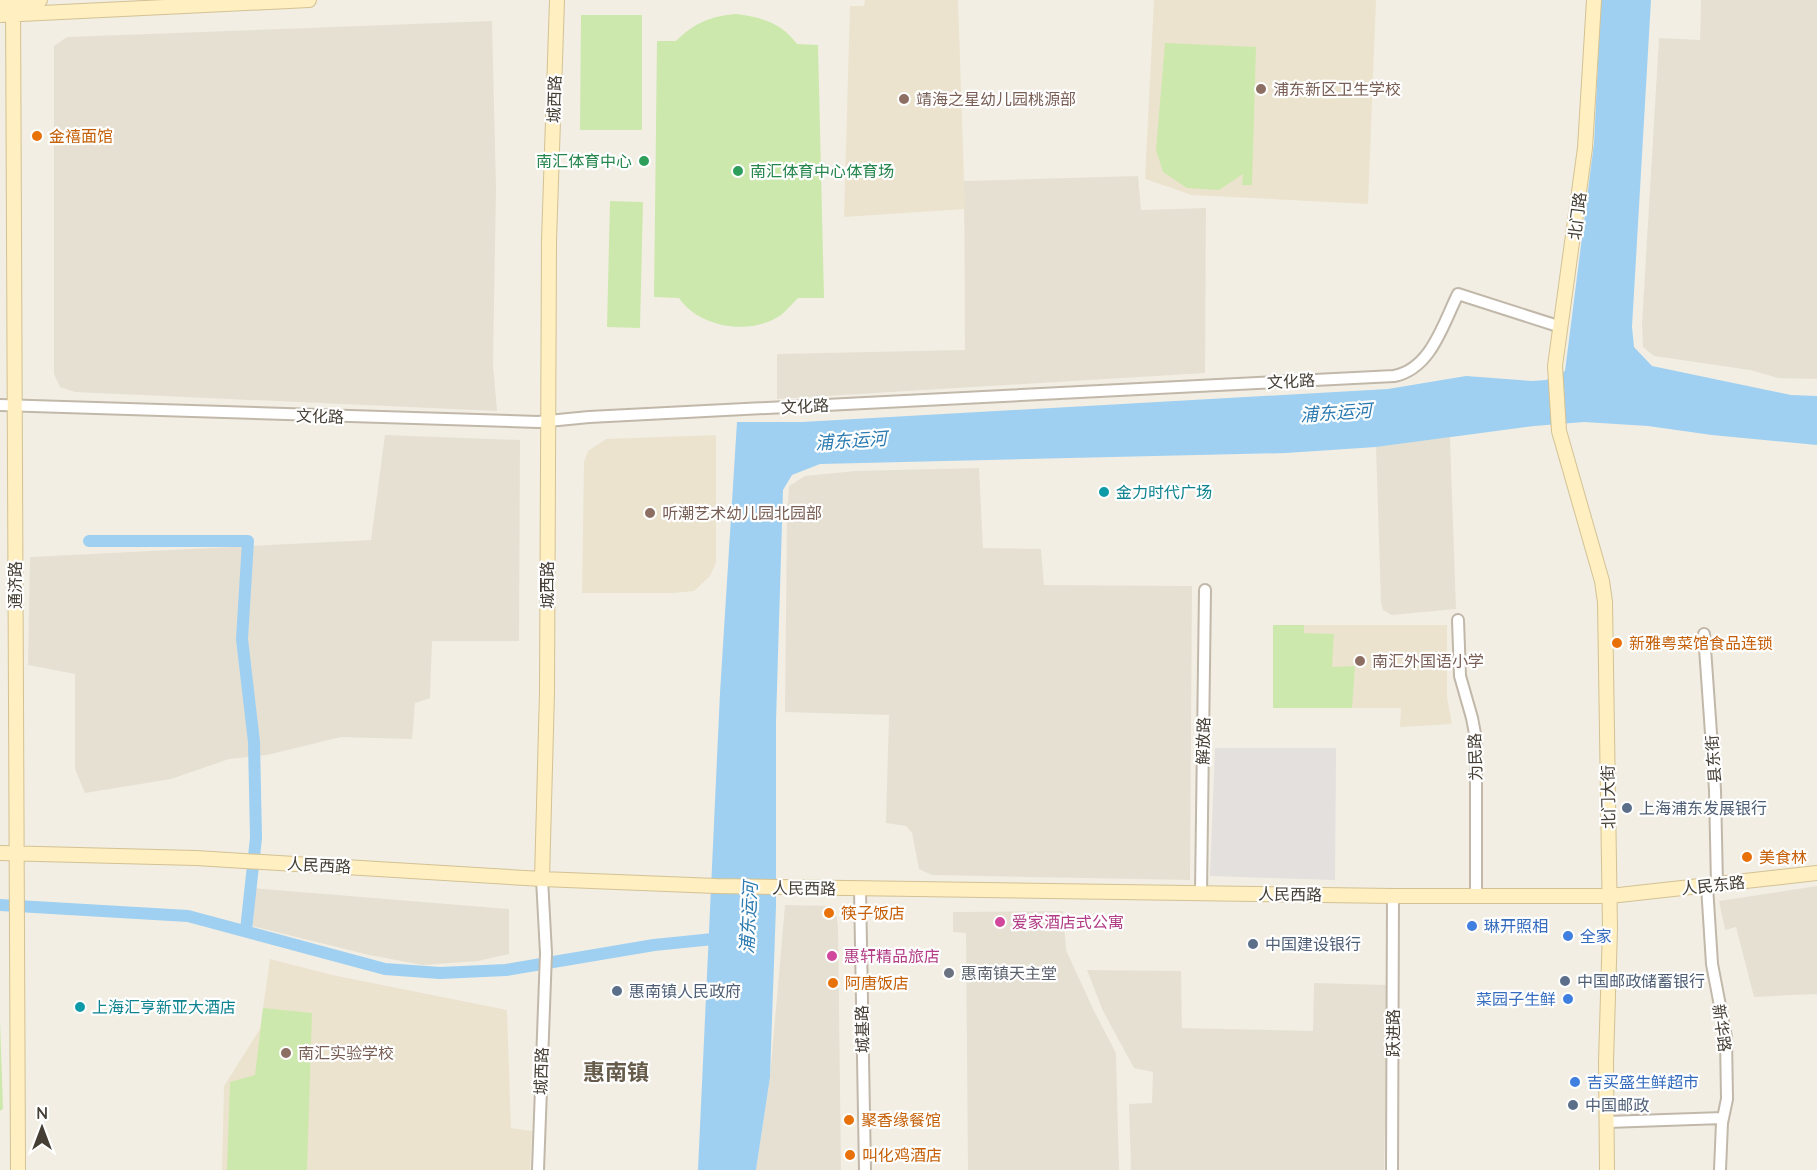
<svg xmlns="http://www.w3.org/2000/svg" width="1817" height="1170" font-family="Quicksand,'Noto Sans SC',sans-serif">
<rect width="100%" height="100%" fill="#f2eee4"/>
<path fill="#e6e0d2" d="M1701 0H1817V379L1778 378 1750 370 1654 356 1643 347 1642 324 1659 38 1700 40Z
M492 21 496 188 493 364 497 411 75 392 60 387 54 374V46L67 37Z
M1138 176 1141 210 1206 208 1205 373 777 399V354L965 350 964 181Z
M385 435 520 440 519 641H432L430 698 415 703 412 739 341 737 267 755 229 759 171 779 85 793 75 769V674L28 665 30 557 371 540Z
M1450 437 1456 609 1392 615 1383 610 1381 603 1376 447Z
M979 468 983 548 1041 549 1044 585 1192 586 1190 880 932 875 919 869 912 833 906 826 886 823 889 715 785 712 787 516 789 486 805 476 855 471Z
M1817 886V994L1754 997 1736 927 1725 930 1719 901Z
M252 888 509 909V954L478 961 423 965 369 955 248 925 252 908Z
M785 905 832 906 836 914 838 925 841 1170H756L770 1077Z
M1063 911 1066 950 1094 1011 1116 1053 1119 1170H968L966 933 953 932V912Z
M1087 970 1181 971 1182 1028 1313 1031 1314 983 1388 985 1384 1170H1131L1129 1104 1152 1103 1153 1072 1134 1068 1103 1011Z"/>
<path fill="#ece3ce" d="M865 0H958L965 209 844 217 850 6H864Z
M1154 0H1376L1368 204 1192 195 1145 179Z
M716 435V563L710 576 694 591 673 593H582L584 462 588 451 606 439Z
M1273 625H1447V697L1452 724 1400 727 1401 708H1273Z
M270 959 332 975 507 1010 511 1128 532 1131 530 1170H222L224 1086 260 1029Z"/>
<path fill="#cde8ac" d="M736 14C761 17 782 23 797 44L818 45 824 298H798C793 303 787 310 781 315 751 336 699 328 679 298L654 297 657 41H676C694 23 711 16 736 14Z
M581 15H642V130H580Z
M1165 43 1256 47 1252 185H1242L1243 174 1219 190 1187 188 1163 172 1156 150Z
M610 201 643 202 640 328 607 327Z
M1273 625H1304V633L1334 634 1332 667 1355 666 1352 708H1273Z
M263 1008 312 1013 307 1170H227L230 1082 255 1075Z
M0 1020 3 1109 0 1111Z"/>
<path fill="#e3e0dd" d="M1215 748H1336L1335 880 1210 876Z"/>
<path fill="#9fd0f1" d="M1601 0H1651L1632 327 1634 347 1652 366 1791 395 1817 396V445L1712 435 1648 426 1584 422 1534 426 1376 447 1286 453 820 464 792 475 783 490 776 721V906L770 1077 756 1170H698L720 693 737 422H802L1388 389 1466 376 1532 381 1546 380 1565 371 1594 143Z"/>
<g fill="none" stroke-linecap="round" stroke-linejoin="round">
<path stroke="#9fd0f1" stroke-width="12" d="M89 541H248L242 639 254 742 256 838 246 930
M0 905 188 916 385 969 440 973 506 970 654 945 723 938"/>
<g stroke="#c1b8aa" stroke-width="14">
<path id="street" d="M0 405 538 422 589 417 1394 376C1431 369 1443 324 1458 294L1561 327
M1458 620 1460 676 1472 718 1476 739V896
M1704 634 1715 790 1717 885
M1707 886 1712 964 1726 1037 1727 1099 1722 1123 1720 1170
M860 889 865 1170
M1201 892 1205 590
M1607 1122 1723 1118
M538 1170 546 953 542 879
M1392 1170 1393 896"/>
</g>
<g stroke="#d3c293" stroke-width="16">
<path id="secondary" d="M13 0 18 1170
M1594 0 1585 148 1555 366 1559 431 1602 581 1605 602 1610 928 1606 1062 1607 1170
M0 2 40 0
M0 15 309 0
M0 853 196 858 542 879 716 886 1393 896H1610L1817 873
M542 879 547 692 549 241 557 0"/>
</g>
<use href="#street" stroke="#fff" stroke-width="10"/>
<use href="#secondary" stroke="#ffefc1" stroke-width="14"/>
</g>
<g fill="#8d6e63" stroke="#fff" stroke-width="2">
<circle cx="1261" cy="89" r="6"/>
<circle cx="904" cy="99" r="6"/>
<circle cx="650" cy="513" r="6"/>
<circle cx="1360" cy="661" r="6"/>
<circle cx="286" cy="1053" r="6"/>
</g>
<g fill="#e8710a" stroke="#fff" stroke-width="2">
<circle cx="37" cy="136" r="6"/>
<circle cx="1617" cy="643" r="6"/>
<circle cx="1747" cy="857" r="6"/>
<circle cx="829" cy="913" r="6"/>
<circle cx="833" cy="983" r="6"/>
<circle cx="849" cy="1120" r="6"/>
<circle cx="850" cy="1155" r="6"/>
</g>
<g fill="#2e9e5b" stroke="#fff" stroke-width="2">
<circle cx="644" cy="161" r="6"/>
<circle cx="738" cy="171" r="6"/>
</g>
<g fill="#0f9aa8" stroke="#fff" stroke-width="2">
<circle cx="1104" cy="492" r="6"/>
<circle cx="80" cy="1007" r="6"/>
</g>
<g fill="#5c6f8a" stroke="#fff" stroke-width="2">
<circle cx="1627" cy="808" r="6"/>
<circle cx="1253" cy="944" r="6"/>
<circle cx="1565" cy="981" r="6"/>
<circle cx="617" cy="991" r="6"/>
<circle cx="1573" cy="1105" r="6"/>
</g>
<g fill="#d1479c" stroke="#fff" stroke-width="2">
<circle cx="1000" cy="922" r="6"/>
<circle cx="832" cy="956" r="6"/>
</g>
<g fill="#3f7fe0" stroke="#fff" stroke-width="2">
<circle cx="1472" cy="926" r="6"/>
<circle cx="1568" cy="936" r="6"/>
<circle cx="1568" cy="999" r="6"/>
<circle cx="1575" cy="1082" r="6"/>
</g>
<circle fill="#6b7280" stroke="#fff" stroke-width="2" cx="949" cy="973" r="6"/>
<g text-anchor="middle" stroke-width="4.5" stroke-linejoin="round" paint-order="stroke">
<g font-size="16" fill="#785e54" stroke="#fff" text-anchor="start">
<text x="1273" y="95">浦东新区卫生学校</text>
<text x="916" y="105">靖海之星幼儿园桃源部</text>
<text x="662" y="519">听潮艺术幼儿园北园部</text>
<text x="1372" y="667">南汇外国语小学</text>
<text x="298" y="1059">南汇实验学校</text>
</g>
<g font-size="16" fill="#443e34" stroke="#fff">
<text transform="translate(554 99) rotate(-88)" y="6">城西路</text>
<text transform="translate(1577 216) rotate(-83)" y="6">北门路</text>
<text transform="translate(1291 381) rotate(-3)" y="6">文化路</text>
<text transform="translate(805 406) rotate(-3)" y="6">文化路</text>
<text transform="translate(320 416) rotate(2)" y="6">文化路</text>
<text transform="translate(15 585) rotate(-90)" y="6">通济路</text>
<text transform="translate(547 585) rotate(-90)" y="6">城西路</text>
<text transform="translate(1203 741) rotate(-89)" y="6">解放路</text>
<text transform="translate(1475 757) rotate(-92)" y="6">为民路</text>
<text transform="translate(1713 759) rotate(-94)" y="6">县东街</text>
<text transform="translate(1608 797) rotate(-91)" y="6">北门大街</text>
<text transform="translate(319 865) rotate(3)" y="6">人民西路</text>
<text transform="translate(1713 885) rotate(-6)" y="6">人民东路</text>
<text transform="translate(804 888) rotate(1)" y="6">人民西路</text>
<text transform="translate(1290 894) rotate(1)" y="6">人民西路</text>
<text transform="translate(1722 1028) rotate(82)" y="6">新华路</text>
<text transform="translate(862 1029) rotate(-91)" y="6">城基路</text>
<text transform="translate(1393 1033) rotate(-90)" y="6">跃进路</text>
<text transform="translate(541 1071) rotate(-88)" y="6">城西路</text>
</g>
<g font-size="16" fill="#c56008" stroke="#fff" text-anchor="start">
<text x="49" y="142">金禧面馆</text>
<text x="1629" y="649">新雅粤菜馆食品连锁</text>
<text x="1759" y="863">美食林</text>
<text x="841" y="919">筷子饭店</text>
<text x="845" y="989">阿唐饭店</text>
<text x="861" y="1126">聚香缘餐馆</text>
<text x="862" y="1161">叫化鸡酒店</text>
</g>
<g font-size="16" fill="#27864d" stroke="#fff" text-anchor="end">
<text x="632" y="167">南汇体育中心</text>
<text x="750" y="177" text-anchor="start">南汇体育中心体育场</text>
</g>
<g font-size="16" fill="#0d838f" stroke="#fff" text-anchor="start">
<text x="1116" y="498">金力时代广场</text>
<text x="92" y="1013">上海汇亨新亚大酒店</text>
</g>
<g font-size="16" fill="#4e5e75" stroke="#fff" text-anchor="start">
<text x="1639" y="814">上海浦东发展银行</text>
<text x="1265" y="950">中国建设银行</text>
<text x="1577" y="987">中国邮政储蓄银行</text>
<text x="629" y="997">惠南镇人民政府</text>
<text x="1585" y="1111">中国邮政</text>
</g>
<g font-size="16" fill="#b23c85" stroke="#fff" text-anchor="start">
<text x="1012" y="928">爱家酒店式公寓</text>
<text x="844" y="962">惠轩精品旅店</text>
</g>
<g font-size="16" fill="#366cbe" stroke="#fff" text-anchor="start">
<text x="1484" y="932">琳开照相</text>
<text x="1580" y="942">全家</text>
<text x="1556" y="1005" text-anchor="end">菜园子生鲜</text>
<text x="1587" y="1088">吉买盛生鲜超市</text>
</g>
<g font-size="16" fill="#5b616d" stroke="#fff" text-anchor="start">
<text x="961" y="979">惠南镇天主堂</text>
</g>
<g font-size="18" font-style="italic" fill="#2c7bb1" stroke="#fff">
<text transform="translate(1336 413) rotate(-4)" y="6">浦东运河</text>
<text transform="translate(851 441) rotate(-4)" y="6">浦东运河</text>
<text transform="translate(749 918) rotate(-87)" y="6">浦东运河</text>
</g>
<g font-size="22" font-weight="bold" fill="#675c4b" stroke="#fff">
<text x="616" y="1080">惠南镇</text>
</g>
</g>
<g transform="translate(42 1128)" stroke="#ffffff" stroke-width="4.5" paint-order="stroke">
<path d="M0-4.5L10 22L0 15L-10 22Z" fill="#443e34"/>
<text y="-9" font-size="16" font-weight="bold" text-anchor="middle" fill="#443e34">N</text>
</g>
</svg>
